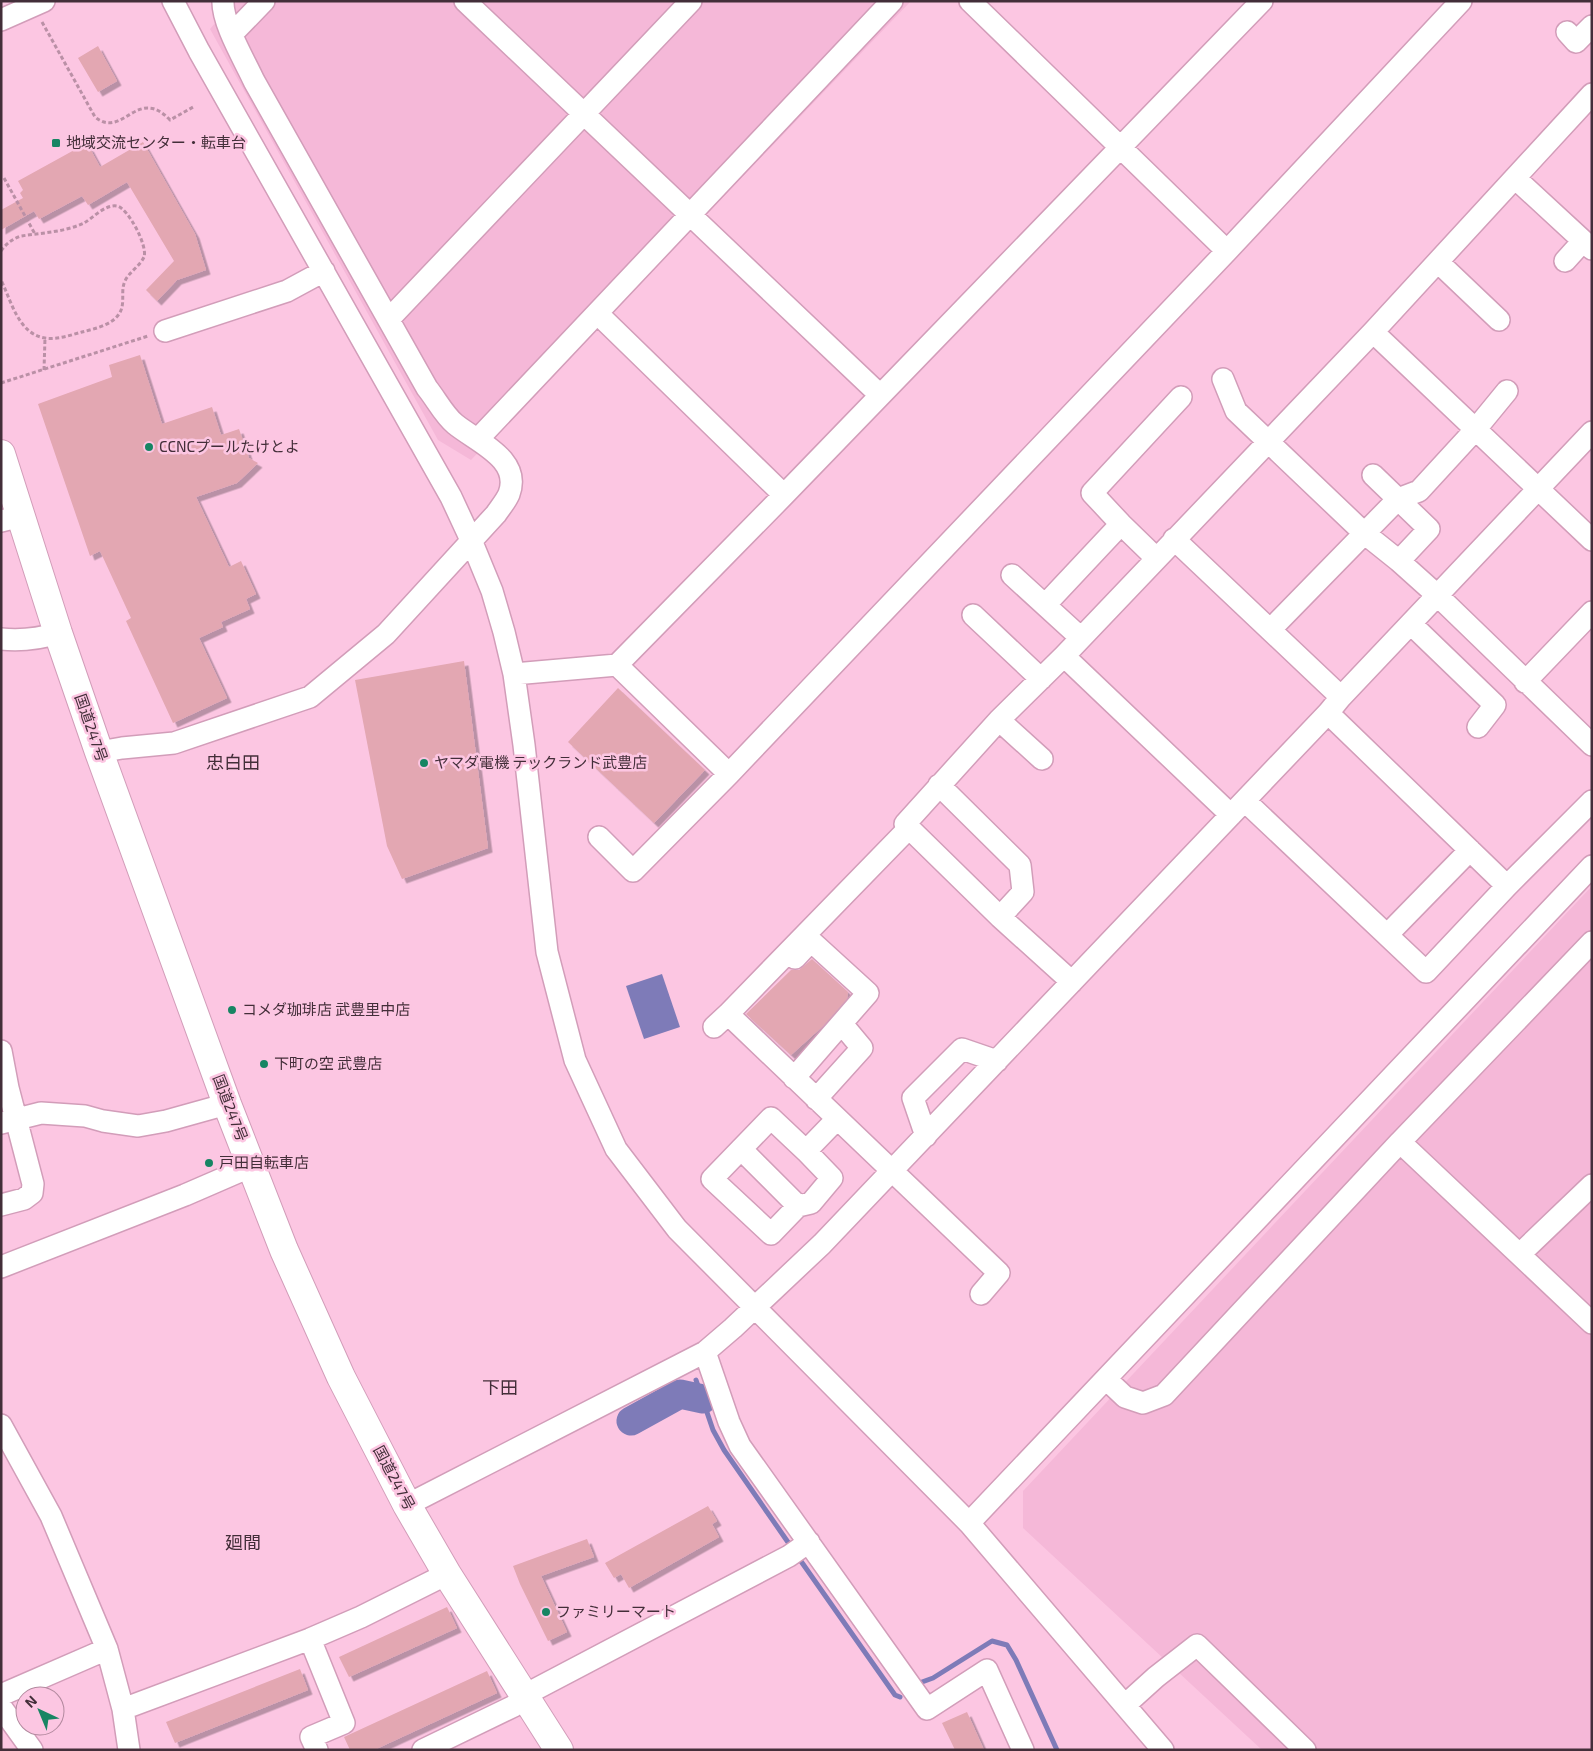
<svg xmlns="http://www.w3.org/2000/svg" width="1593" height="1751" font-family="'Exo 2','Noto Sans JP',sans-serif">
<defs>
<filter id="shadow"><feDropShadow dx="4.5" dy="4.5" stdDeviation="0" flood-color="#0004"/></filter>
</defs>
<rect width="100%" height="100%" fill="#fcc6e2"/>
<path fill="#f5b8d8" d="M234 1H911L471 460 438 440 210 29Z
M1592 886V1750H1262L1023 1528V1491Z"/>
<path fill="#7e7bb8" d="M662 974 680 1027 644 1039 626 986Z"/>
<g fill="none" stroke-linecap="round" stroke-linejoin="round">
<path stroke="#7e7bb8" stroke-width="5" d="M696 1380 713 1430 724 1450 792 1548
M798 1557 895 1695 900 1697
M922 1682 933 1678 992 1641 1007 1645 1016 1660 1057 1750"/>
<path stroke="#7e7bb8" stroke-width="29" d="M631 1421 680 1394 703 1399"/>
</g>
<path fill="#e3a7b2" filter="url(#shadow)" d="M98 46 117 81 98 92 78 58Z
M143 142 195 234 206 270 177 280 157 301 146 290 174 261 127 182 88 205 82 196 39 219 34 211 1 230V210L23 198 20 193 23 190 18 181 87 143 100 167Z
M140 355 162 424 212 407 221 435 239 429 249 458 258 463 237 483 196 497 229 567 241 561 256 594 246 599 250 609 221 622 223 627 199 638 227 698 173 723 126 621 131 618 100 551 90 556 38 404 112 377 109 365Z
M464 661 488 848 402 879 387 846 355 680Z
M618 688 705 770 654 823 568 742Z
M812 959 848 992 847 999 823 1026 791 1055 746 1014 791 970H799Z
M708 1506 717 1521 712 1524 719 1537 629 1588 621 1574 614 1578 605 1563Z
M587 1539 594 1557 541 1576 567 1632 548 1641 520 1584 513 1566Z
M447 1607 457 1628 349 1677 339 1657Z
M300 1669 308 1690 175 1743 166 1722Z
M487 1671 497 1693 374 1750H350L344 1737Z
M967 1712 984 1750H955L942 1723Z"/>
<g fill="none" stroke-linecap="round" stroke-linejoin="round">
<g stroke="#d29db9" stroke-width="24">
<path id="minor" d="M173 1 199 51 451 497 471 540 492 591 504 632 514 674 524 745 547 952 575 1060 616 1149 677 1229 969 1523 1163 1750
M465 1 880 395
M970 1 1227 251
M1 20 44 1
M1567 32 1576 42 1592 26
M232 34 264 1
M1515 178 1592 249
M1565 261 1583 241
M1438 262 1499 320
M597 313 784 495
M389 319 691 1
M165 331 287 291 324 271
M1373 332 1592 540
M1223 379 1236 411 1364 533 1399 561 1438 596 1592 745
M478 439 892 1
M1373 475 1429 529 1399 561
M1 521 21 516
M1174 539 1341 697
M1156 558 1121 524 1092 493 1181 397
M1012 575 1081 638
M1045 605 1121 524
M973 615 1041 679
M1411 624 1495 705 1478 727
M1270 630 1398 499 1419 491 1475 430 1507 391
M1 639C21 641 39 639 58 633
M1064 656 1231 815
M617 665 729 774
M514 674 617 665 784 495 1262 1
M1525 682 1592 612
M1328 713 1507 886
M999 720 1042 759
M99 752 122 748 174 743 310 697 386 634 496 514C500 508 506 501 509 494 522 459 477 442 455 424 444 415 436 399 427 388L254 81C245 61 222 23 223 1
M939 785 1020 865 1023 892 1000 917
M1245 801 1426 972 1507 886 1592 801
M909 828 728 1014 999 1273 981 1294
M599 837 633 871 729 774 1227 251 1461 1
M1387 935 1470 850
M1072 982 1000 917 905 824 999 720 1064 656 1373 332 1592 94
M714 1027 728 1014
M1 1051 8 1088 33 1184 32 1193 24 1199 1 1205
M794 1078 868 993 811 941 795 958
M816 1099 862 1048 842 1024
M1 1123 41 1113 85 1116 103 1121 138 1126 166 1121 227 1104
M926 1136 913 1098 962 1049 997 1061
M1400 1142 1592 942
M741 1149 798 1206
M806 1151 771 1118 712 1179 771 1234 798 1206 811 1203 832 1178 806 1151 837 1119
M1520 1254 1592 1185
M1 1267 185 1195 252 1166
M705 1352 729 1422 740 1446 927 1709 987 1670 1023 1750
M1106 1379 1125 1397 1143 1403 1164 1395 1400 1142 1592 1323
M1 1425 51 1516 107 1649 123 1709 129 1750
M407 1505 705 1352 733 1328 822 1244 1328 713 1341 697 1592 432
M969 1523 1592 866
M310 1639 344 1723 311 1737 317 1750
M1 1695 107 1649
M1125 1705 1156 1677 1197 1645 1305 1750
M1 1707 32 1750
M123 1709 310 1639 361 1617 447 1574
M423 1750 514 1706 536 1689 789 1556 809 1542"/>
</g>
<g stroke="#d29db9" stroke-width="30">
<path id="highway" d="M1 454 58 633 99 752 227 1104 284 1250 341 1377 407 1505 447 1574 559 1750"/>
</g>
<path stroke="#ba90a6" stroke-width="3" stroke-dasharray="4 2.5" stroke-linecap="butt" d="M42 22 95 117C123 140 137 85 170 120L195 106
M4 178 35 234
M1 251C6 244 12 239 21 236 41 233 65 232 84 223 93 218 105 204 117 206 128 208 148 246 144 257 140 266 129 272 125 281 120 291 126 304 119 314 112 325 94 329 82 332 71 335 57 340 45 338 18 334 11 300 1 280
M44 370 45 338
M1 383 148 336"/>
<use href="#minor" stroke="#fff" stroke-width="21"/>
<use href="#highway" stroke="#fff" stroke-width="28"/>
</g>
<g fill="#178563" stroke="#fcc6e2" stroke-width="2">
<rect x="51" y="138" width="10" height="10" rx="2.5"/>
<circle cx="149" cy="447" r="5"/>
<circle cx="424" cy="763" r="5"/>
<circle cx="232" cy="1010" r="5"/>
<circle cx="264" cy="1064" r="5"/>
<circle cx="209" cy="1163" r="5"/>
<circle cx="546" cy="1612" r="5"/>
</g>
<g text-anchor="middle" stroke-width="5" stroke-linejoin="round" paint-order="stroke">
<g font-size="15" fill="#432e39" stroke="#fcc6e2" text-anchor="start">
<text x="66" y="148">地域交流センター・転車台</text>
<text x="159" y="452">CCNCプールたけとよ</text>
<text x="434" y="768">ヤマダ電機 テックランド武豊店</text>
<text x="242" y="1015">コメダ珈琲店 武豊里中店</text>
<text x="274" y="1069">下町の空 武豊店</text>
<text x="219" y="1168">戸田自転車店</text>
<text x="556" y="1617">ファミリーマート</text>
</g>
<g font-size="15" fill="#432e39" stroke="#fcc6e2">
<text transform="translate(91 728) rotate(71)" y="5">国道247号</text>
<text transform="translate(230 1108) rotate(69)" y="5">国道247号</text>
<text transform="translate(394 1478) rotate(62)" y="5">国道247号</text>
</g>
<g font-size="18" fill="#432e39" stroke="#fcc6e2">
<text x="233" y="769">忠白田</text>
<text x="500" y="1394">下田</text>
<text x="243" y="1549">廻間</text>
</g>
</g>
<rect width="1593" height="1751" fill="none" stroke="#432e39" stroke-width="5"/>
<g transform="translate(40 1711) rotate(316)"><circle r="24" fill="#fcc6e2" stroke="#b2899e"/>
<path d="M0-4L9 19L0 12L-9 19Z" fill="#178563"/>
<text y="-8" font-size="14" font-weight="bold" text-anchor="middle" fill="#432e39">N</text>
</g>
</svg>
